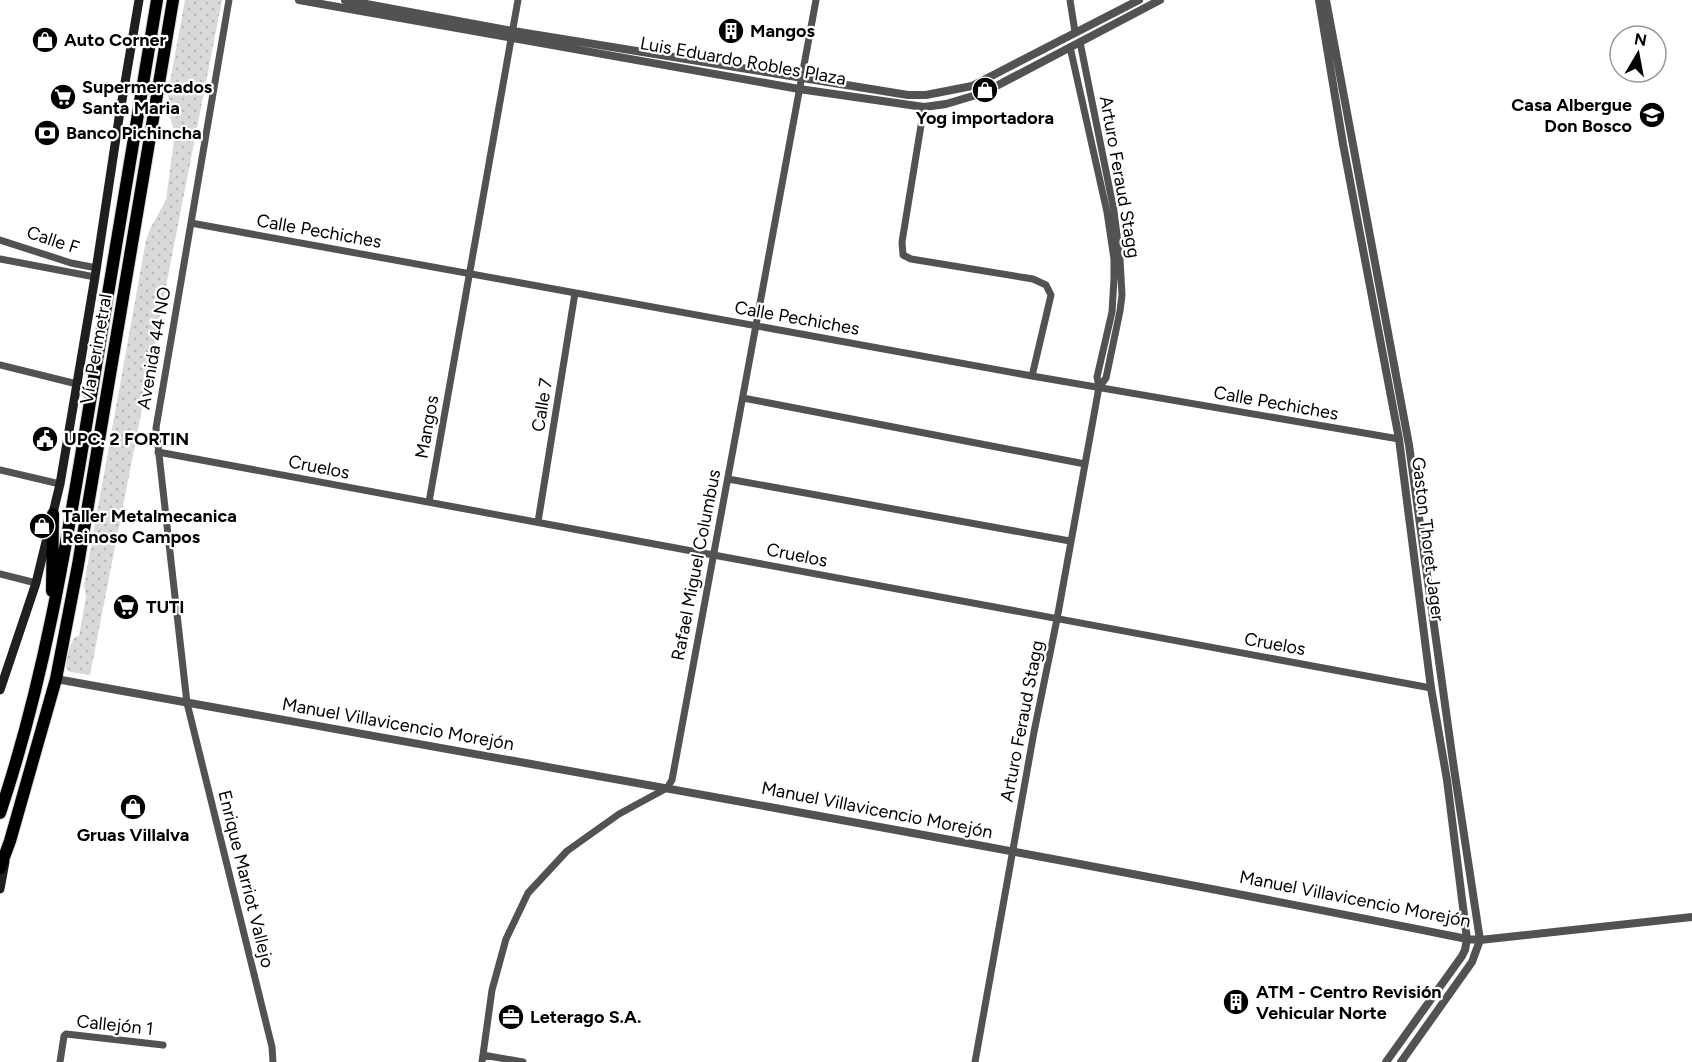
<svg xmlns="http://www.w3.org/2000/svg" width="1692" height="1062" font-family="Figtree,sans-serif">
<defs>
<pattern id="grass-dots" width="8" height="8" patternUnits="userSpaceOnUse" patternTransform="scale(1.5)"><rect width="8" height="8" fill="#d9d9d9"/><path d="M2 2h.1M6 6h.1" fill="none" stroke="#b8b8b8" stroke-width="1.8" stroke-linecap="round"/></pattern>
</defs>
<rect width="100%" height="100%" fill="#fff"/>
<path fill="url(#grass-dots)" d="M185 0H222L90 675 70 672 66 669C66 659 69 645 75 637L79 636 86 597 84 585 146 240 150 229 166 200 175 133 170 117 168 93Z"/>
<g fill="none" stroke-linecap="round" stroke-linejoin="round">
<g stroke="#dbdbdb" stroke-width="14">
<path id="trunk" d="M52 591 53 514
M0 813C45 679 67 541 90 402 112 268 135 134 157 0
M0 868 10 841 56 679 78 565 173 0"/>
</g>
<path stroke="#525252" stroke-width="7" d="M229 0 156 428 187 703 272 1047 273 1062
M1070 0 1075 32
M1080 42 1114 211 1120 259 1122 295 1120 311 1106 378 1099 387
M924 107 902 242 903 255 911 259 1033 279 1046 285 1051 295 1032 376
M191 223 1032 376 1399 439
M0 240 71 263 97 268
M0 259 95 277
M0 365 77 384
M743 398 1085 464
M158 452 1431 688
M0 470 60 484
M728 479 1070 541
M429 502 518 0
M538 522 575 293
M0 574 36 583
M483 1055 523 1062
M60 1062 64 1036 66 1034 163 1045
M482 1062 492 990 506 939 528 893 567 851 619 814 667 788 672 780 816 0
M975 1062 1034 732 1057 619 1099 387 1097 377 1112 312 1114 279V259L1107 212 1070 47"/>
<path stroke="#525252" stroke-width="8" d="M299 0 799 89 924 107 946 104 983 93 1160 0
M345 0 513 31 908 95H926L972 86 1139 0
M1319 0 1343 144 1399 439 1431 688 1447 780 1467 939 1465 950 1462 956 1386 1062
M1326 0 1409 445 1453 762 1480 940 1472 962 1401 1062
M56 679C527 764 998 845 1467 939L1480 940 1692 917"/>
<path stroke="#1f1f1f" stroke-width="9" d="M0 690 36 583 60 484 95 277 119 118 139 0
M0 889 5 862"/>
<use href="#trunk" stroke="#000" stroke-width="12"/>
</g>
<defs>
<g id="building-disc" transform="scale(1.35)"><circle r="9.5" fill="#000" stroke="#fff"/><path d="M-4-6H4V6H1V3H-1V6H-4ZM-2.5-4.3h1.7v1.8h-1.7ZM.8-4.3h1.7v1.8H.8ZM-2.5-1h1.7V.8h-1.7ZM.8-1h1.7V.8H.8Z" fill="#fff"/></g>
<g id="shop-disc" transform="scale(1.35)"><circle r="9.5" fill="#000" stroke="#fff"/><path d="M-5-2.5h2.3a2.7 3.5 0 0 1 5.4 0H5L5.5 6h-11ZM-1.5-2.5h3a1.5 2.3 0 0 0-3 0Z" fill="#fff"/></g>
<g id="supermarket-disc" transform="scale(1.35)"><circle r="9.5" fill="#000" stroke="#fff"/><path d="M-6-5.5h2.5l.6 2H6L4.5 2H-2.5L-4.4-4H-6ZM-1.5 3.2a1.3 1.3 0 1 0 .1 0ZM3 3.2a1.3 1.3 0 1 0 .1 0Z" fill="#fff"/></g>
<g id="school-disc" transform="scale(1.35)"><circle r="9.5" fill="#000" stroke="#fff"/><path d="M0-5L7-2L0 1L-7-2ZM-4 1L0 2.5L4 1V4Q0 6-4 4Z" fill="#fff"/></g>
<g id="bank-disc" transform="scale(1.35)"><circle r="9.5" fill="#000" stroke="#fff"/><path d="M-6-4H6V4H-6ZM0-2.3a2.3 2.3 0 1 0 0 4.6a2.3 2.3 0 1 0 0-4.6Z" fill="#fff"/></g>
<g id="civic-disc" transform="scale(1.35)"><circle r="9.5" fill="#000" stroke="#fff"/><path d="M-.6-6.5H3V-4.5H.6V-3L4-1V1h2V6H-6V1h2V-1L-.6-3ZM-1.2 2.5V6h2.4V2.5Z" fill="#fff"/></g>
<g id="office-disc" transform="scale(1.35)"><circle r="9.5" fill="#000" stroke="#fff"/><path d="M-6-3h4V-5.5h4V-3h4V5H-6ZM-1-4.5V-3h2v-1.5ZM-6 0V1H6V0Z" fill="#fff"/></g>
</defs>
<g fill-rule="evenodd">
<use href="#building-disc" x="731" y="31"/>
<use href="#shop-disc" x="45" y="40"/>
<use href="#shop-disc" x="985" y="90"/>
<use href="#supermarket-disc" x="63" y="97"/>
<use href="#school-disc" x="1652" y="115"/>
<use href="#bank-disc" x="47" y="133"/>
<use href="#civic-disc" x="45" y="439"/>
<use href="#shop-disc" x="42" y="526"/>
<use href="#supermarket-disc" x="126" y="607"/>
<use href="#shop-disc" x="133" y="807"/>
<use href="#building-disc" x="1236" y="1002"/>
<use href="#office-disc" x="511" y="1017"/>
</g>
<g text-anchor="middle" stroke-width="4.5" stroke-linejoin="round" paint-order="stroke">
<g font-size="18" font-weight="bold" fill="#000" stroke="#fff" text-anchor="start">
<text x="750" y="37">Mangos</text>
<text x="64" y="46">Auto Corner</text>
<text x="82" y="93">Supermercados<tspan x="82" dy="21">Santa Maria</tspan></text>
<text x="1632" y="111" text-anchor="end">Casa Albergue<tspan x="1632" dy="21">Don Bosco</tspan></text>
<text x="985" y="124" text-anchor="middle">Yog importadora</text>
<text x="66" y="139">Banco Pichincha</text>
<text x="64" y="445">UPC. 2 FORTIN</text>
<text x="62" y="522">Taller Metalmecanica<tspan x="62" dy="21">Reinoso Campos</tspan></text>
<text x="146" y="613">TUTI</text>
<text x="133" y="841" text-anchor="middle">Gruas Villalva</text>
<text x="1256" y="998">ATM - Centro Revisión<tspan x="1256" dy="21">Vehicular Norte</tspan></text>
<text x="530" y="1023">Leterago S.A.</text>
</g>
<g font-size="18" fill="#000" stroke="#fff">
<text transform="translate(743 61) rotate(10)" y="6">Luis Eduardo Robles Plaza</text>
<text transform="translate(1120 177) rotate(80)" y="6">Arturo Feraud Stagg</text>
<text transform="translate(319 231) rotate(10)" y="6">Calle Pechiches</text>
<text transform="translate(53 240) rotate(18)" y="6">Calle F</text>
<text transform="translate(797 318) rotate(10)" y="6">Calle Pechiches</text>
<text transform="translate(154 348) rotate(-80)" y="6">Avenida 44 NO</text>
<text transform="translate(96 349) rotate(-80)" y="6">Vía Perimetral</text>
<text transform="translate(1276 403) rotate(10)" y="6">Calle Pechiches</text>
<text transform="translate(542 405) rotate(-81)" y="6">Calle 7</text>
<text transform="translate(427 427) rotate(-80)" y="6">Mangos</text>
<text transform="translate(319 467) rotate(11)" y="6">Cruelos</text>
<text transform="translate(1428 539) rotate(83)" y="6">Gaston Thoret Jager</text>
<text transform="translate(797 555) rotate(11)" y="6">Cruelos</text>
<text transform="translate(696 565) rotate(-79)" y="6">Rafael Miguel Columbus</text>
<text transform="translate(1275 644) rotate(10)" y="6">Cruelos</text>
<text transform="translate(1022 721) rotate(-79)" y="6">Arturo Feraud Stagg</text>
<text transform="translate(398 724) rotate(10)" y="6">Manuel Villavicencio Morejón</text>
<text transform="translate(877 810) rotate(11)" y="6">Manuel Villavicencio Morejón</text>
<text transform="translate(246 879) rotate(76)" y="6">Enrique Marriot Vallejo</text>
<text transform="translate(1355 899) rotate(11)" y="6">Manuel Villavicencio Morejón</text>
<text transform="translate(115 1025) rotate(6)" y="6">Callejón 1</text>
</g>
</g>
<g transform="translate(1638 54) rotate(10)"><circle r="28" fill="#ffffff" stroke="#999999" stroke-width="1.5"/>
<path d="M0-4.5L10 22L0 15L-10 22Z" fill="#000000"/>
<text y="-9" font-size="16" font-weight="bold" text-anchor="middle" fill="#000000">N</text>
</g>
</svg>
